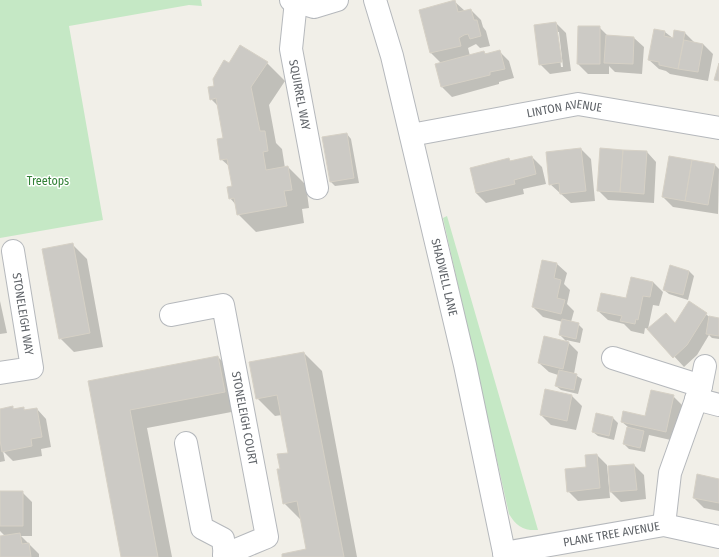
<svg xmlns="http://www.w3.org/2000/svg" width="719" height="557" font-family="'Fira Sans Condensed',sans-serif">
<rect width="100%" height="100%" fill="#f1efe8"/>
<path fill="#c5e8c5" d="M0 0H201L202 6 189 5 69 26 103 220 0 238Z
M447 216 538 530C524 531 516 526 509 514L443 218Z"/>
<path fill="#0003" fill-rule="evenodd" d="M455 2 465 11 471 10 481 20 483 27 486 31 490 46 480 48 476 44 468 48 470 56 484 52 487 55 500 52 509 61 514 78 499 82V84L452 97 442 87 437 64 441 63 431 53 421 11Z
M556 23 566 33 571 71 550 74 540 64ZM557 32H559L563 67H561Z
M599 27 609 37 634 38 644 47 642 74 615 72 609 66V74H588L578 64Z
M655 30 665 32 674 39 685 33 695 43 703 44 713 54 708 81 670 74 666 71 659 69 649 60Z
M267 63 285 81 269 105 276 143 282 149 285 168 288 167 306 185 309 208 302 209 304 223 256 232 238 214 236 205 230 198 233 187 230 167 221 159 225 139 219 107 211 99 215 87 229 64Z
M347 134 351 139 359 183 335 186 331 182Z
M581 149 591 159 595 201 571 203 550 184Z
M647 152 656 162 654 203 608 200 598 190Z
M532 157 542 167 546 184 523 189 524 194 486 203 476 193 509 160 511 162Z
M715 165 719 169 718 214 673 207 663 197Z
M72 244 87 259 103 347 74 352 60 338Z
M557 264 567 273 564 284 570 290 567 304 574 311 571 322 578 324 583 329 580 343 566 340 578 352 574 374 582 379 578 394 561 390 556 386 558 375 549 372 539 363 567 342 560 335 563 322 543 317 533 307Z
M670 266 689 271 694 276 688 300 669 294 664 290Z
M653 282 663 292 659 306 653 305 648 329 645 328 644 334 631 331 624 324 608 320 598 311 627 299Z
M0 301 7 333 0 334Z
M689 302 711 318 719 319V339L712 338 709 335 697 355 684 367 649 329 676 324Z
M304 353 322 371 357 557H283L308 550 302 521 284 503 281 469 289 453 282 415 275 416 257 398Z
M218 357 236 375 242 410 147 428 172 557H122L89 382Z
M546 391 572 396 582 406 576 430 551 425 541 415Z
M673 396 683 406 675 441 649 435 645 452 629 449 624 444 628 427 622 422 646 417Z
M12 407 15 410 23 408 26 411 37 409 46 419 51 447 41 449 42 456 13 461 3 451 5 461 0 462V410Z
M613 418 618 423 614 440 598 436 593 432Z
M597 455 607 465 610 498 578 501 568 491Z
M634 465 644 475 646 499 621 502 611 492Z
M719 480V511L704 508 694 498Z
M0 492H22L32 502V536H21L39 554V557H0V537H6L0 531Z"/>
<path fill="#cccac5" stroke="#d6d1c6" d="M455 0 458 12 471 9 474 20H477L481 36 470 39 468 34 464 35 459 38 461 46 430 53 419 10Z
M556 22 562 62 539 65 534 25Z
M578 26H600V64H577Z
M654 29 665 31 664 36 673 38 674 30 685 32 678 69 659 65V62L648 60Z
M606 35 634 37 633 64 604 63Z
M684 40 703 44 698 72 678 69Z
M240 45 268 62 251 87 260 131H265L268 151 263 152 266 170 288 166 292 190 284 191 287 206 237 215 234 198 229 199 227 187 232 186 227 159 220 160 217 139 223 138 216 98 210 100 208 87 214 86 213 79 224 60 229 63Z
M500 50 505 69 490 72V75L441 87 435 64 484 51 485 54Z
M719 63V81L714 80Z
M347 133 354 178 330 182 322 137Z
M581 148 586 191 560 194 559 183 549 185 546 152Z
M600 148 623 150 620 192 597 191Z
M623 150 647 151 644 194 620 192Z
M532 156 536 174 514 180 515 184 476 193 470 168 509 158 510 161Z
M669 156 692 160 685 201 662 197Z
M692 160 715 164 708 205 685 201Z
M73 243 90 333 59 339 42 249Z
M542 260 557 263 554 278 561 280 557 298 565 300 561 314 532 307Z
M670 265 689 271 683 295 663 290Z
M631 277 653 282 650 297 643 296 638 320 636 319 635 324 620 321 622 316 597 311 601 293 626 298Z
M689 301 707 313 687 345 673 358 647 329 666 313 675 323Z
M709 316 719 318V336L706 334Z
M562 319 579 323 576 339 559 335Z
M544 336 569 342 563 369 538 363Z
M304 352 344 557H282V554L306 549 297 501 283 504 277 469H280L277 454 288 453 277 395 256 399 249 362Z
M218 356 225 392 130 410 158 557H121L88 381Z
M559 370 577 374 574 390 555 386Z
M545 389 572 395 567 421 540 415Z
M651 390 674 395 666 432 621 422 623 411 645 416Z
M13 406V409L24 407V410L37 408 42 437 31 439 32 446 2 452 0 440V409Z
M596 413 613 417 609 436 592 432Z
M627 427 644 431 640 448 623 444Z
M597 454 600 488 567 492 565 469 586 467 585 455Z
M634 464 637 490 610 492 608 466Z
M697 474 719 479V503L693 498Z
M0 491H23V526H0Z
M20 533 22 544 29 543 31 557H0V536Z"/>
<g fill="none" stroke-linecap="round" stroke-linejoin="round">
<g stroke="#b5b8bc" stroke-width="24">
<g id="minor">
<path d="M291 0 314 7 337 0"/>
<path id="s1" d="M375 0 392 56 465 365 505 557"/>
<path id="s2" d="M296 1 291 49 317 188"/>
<path id="s3" d="M411 135 578 104 719 128"/>
<path id="s4" d="M171 315 223 305 267 537 224 555"/>
<path d="M613 358 701 386 670 473 664 525"/>
<path d="M0 373 32 368 13 251"/>
<path d="M701 386 705 366"/>
<path d="M696 399 719 405"/>
<path d="M186 443 202 528 223 539 225 557"/>
<path id="s5" d="M504 553 664 525 719 537"/>
</g>
</g>
<use href="#minor" stroke="#fff" stroke-width="22"/>
</g>
<g text-anchor="middle" stroke-width="3" stroke-linejoin="round" paint-order="stroke">
<g font-size="12" fill="#5f6368" stroke="#fff">
<text dy="4" stroke="none"><textPath href="#s2" startOffset="95">SQUIRREL WAY</textPath></text>
<text dy="4" stroke="none"><textPath href="#s3" startOffset="156">LINTON AVENUE</textPath></text>
<text dy="4" stroke="none"><textPath href="#s1" startOffset="286">SHADWELL LANE</textPath></text>
<text transform="translate(23 314) rotate(81)" y="4">STONELEIGH WAY</text>
<text dy="4" stroke="none"><textPath href="#s4" startOffset="168">STONELEIGH COURT</textPath></text>
<text dy="4" stroke="none"><textPath href="#s5" startOffset="109">PLANE TREE AVENUE</textPath></text>
</g>
<g font-size="12" fill="#348238" stroke="#fff">
<text x="48" y="185">Treetops</text>
</g>
</g>
</svg>
